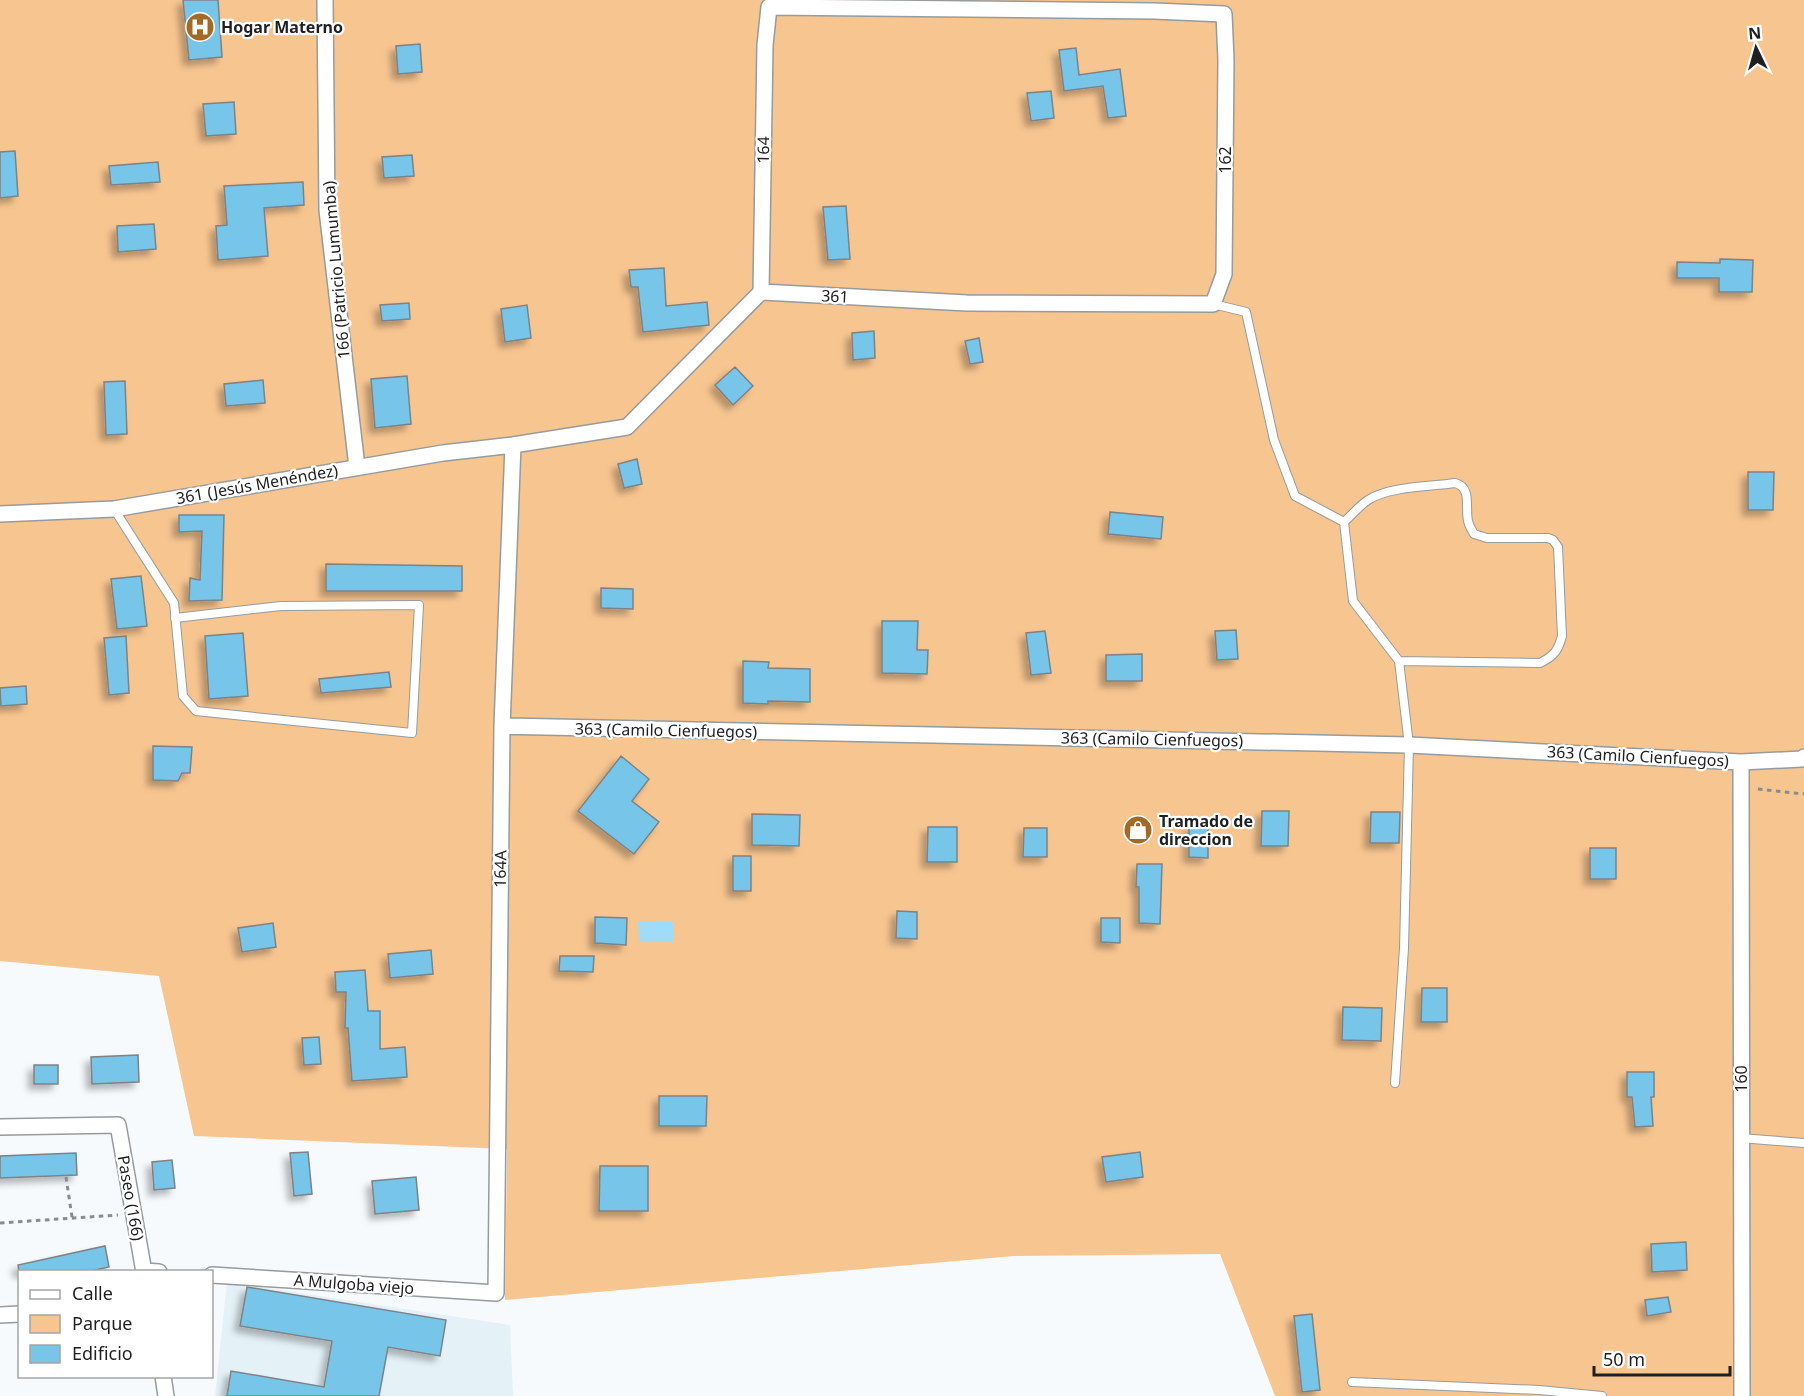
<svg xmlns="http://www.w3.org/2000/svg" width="1804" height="1396" font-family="'Noto Sans',sans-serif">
<defs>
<filter id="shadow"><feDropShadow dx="-5.5" dy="5.5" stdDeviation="3" flood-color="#0004"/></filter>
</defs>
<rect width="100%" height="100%" fill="#f6fafd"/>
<path fill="#e4f1f7" d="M227 1282 510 1325 513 1396H215Z"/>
<path fill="#f7c590" d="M0 0H1804V1396H1275L1220 1254 1014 1256 505 1300 507 1149 194 1136 159 976 0 961Z"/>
<path fill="#9fdcf9" d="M638 921 673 922V942H639Z"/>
<path fill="#77c5e9" stroke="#7e8284" stroke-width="1.5" filter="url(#shadow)" d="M183 0H218L222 57 189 60Z
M420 44 422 72 398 74 396 46Z
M1076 48 1079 75 1120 69 1126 116 1108 118 1103 86 1064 91 1059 50Z
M1051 91 1054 118 1031 121 1027 93Z
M234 102 236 134 206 136 203 104Z
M15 151 18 196 0 198V152Z
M412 155 414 176 384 178 382 157Z
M158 162 160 182 111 185 109 166Z
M303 182 304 205 264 208 268 256 218 260 216 226 227 225 224 186Z
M846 206 850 259 828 260 823 207Z
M154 224 156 249 118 252 117 226Z
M1720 259 1753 260 1752 292H1719V278H1677V262L1720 263Z
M664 268 666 306 707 302 709 325 643 332 638 287H631L629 270Z
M409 303 410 319 382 321 380 305Z
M527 305 531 338 505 342 501 309Z
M874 331 875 358 853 360 852 333Z
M979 338 983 362 970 364 965 341Z
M735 367 753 386 733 405 715 385Z
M407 376 411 424 375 428 371 379Z
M263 380 265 403 226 406 224 384Z
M125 381 127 434 106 435 104 382Z
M637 459 642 484 624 488 618 464Z
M1748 472H1774L1773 510H1748Z
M1110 512 1163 517 1161 539 1108 534Z
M179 515H224L222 600 189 601 190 578 200 580 202 531 179 532Z
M326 564 462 566V591H326Z
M141 576 147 626 117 629 111 579Z
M601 588 633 589V609L601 608Z
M882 621H918L917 650H928L927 674 882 673Z
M1236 630 1238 659 1217 660 1215 631Z
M1045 631 1051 673 1031 675 1026 633Z
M243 633 248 696 209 699 205 636Z
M126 636 129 693 109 695 104 638Z
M1142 654V681H1106V655Z
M743 661 769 662 768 668 810 669V702L768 701V704L743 703Z
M389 672 391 687 321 693 319 679Z
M26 686 27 704 1 706 0 688Z
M153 746 192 747 190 773H182L178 781 153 780Z
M621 756 649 779 632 801 659 822 634 854 578 811Z
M1262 811H1289L1288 846H1261Z
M1371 812H1400L1399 843H1370Z
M752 814 800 815 799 846 752 845Z
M1189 826H1208V858L1189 857Z
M928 827H957V862H927Z
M1024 828H1047V857H1023Z
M1590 848H1616V879H1590Z
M733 856H751V891H733Z
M1137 864H1162L1160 924 1139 923V887H1136Z
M897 911 917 912V939L896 938Z
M595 917 627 918 626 945 595 943Z
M1101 918H1120V943L1101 942Z
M273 923 276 947 242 952 238 928Z
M431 950 433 974 390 978 388 954Z
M560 956H594L593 972 559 971Z
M365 970 368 1011H380V1049L405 1047 407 1077 352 1081 348 1028H345L346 992H336L335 972Z
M1422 988H1447V1022H1421Z
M1343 1007 1382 1008 1381 1041 1342 1040Z
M319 1037 321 1064 304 1065 302 1038Z
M138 1055 139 1082 92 1084 91 1057Z
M34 1065H58V1084H34Z
M1627 1072H1654V1097H1651L1653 1126 1635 1127 1632 1097H1627Z
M659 1096H707L706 1126H659Z
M308 1152 312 1194 294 1196 290 1153Z
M1140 1152 1143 1177 1106 1182 1102 1157Z
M76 1153 77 1175 0 1178V1156Z
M172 1160 175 1188 154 1190 152 1162Z
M600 1166H648V1211H599Z
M416 1177 419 1210 375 1214 372 1181Z
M1686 1242 1687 1270 1652 1272 1651 1244Z
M105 1246 109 1267 86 1272H19L18 1265Z
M247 1287 446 1320 440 1356 388 1347 379 1396H227L231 1371 324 1387 332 1341 240 1326Z
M1668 1297 1671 1312 1647 1316 1645 1300Z
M1312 1314 1320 1390 1302 1392 1294 1316Z"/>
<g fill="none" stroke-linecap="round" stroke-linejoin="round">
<g stroke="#969b9d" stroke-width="10">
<path id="lane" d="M1213 304 1246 312 1274 440 1295 496 1344 522 1353 601 1399 661 1409 745 1404 948 1395 1083
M114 509 174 603 183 696 196 711 412 733 419 605 281 606 175 618
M1344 522C1352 515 1359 506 1368 500 1390 486 1429 487 1455 483 1472 487 1465 507 1468 521 1469 526 1472 530 1474 534L1487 538H1548L1553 540 1558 547 1562 636C1558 651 1554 656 1540 663L1399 661
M1740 1138 1804 1143
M1352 1382 1539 1390 1602 1396"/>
</g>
<g stroke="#969b9d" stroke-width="18">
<path id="street" d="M325 0 327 210 357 467
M0 514 114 509 443 453 513 445 627 427 761 292 967 303 1213 304 1224 274 1226 60 1224 14 1154 11 769 7 765 45 761 292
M502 726 1409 745 1741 762 1802 759 1804 757
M1741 762 1742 1396
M0 1127 118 1125 144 1272
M144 1271 159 1272
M212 1275 496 1293 502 726 513 445
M0 1315 20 1314
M163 1376 166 1396"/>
</g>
<path stroke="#898c8e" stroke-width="3" stroke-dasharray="4.5 4.5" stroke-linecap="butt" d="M1758 789 1804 794
M66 1177 72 1217
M0 1223 118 1215"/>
<use href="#lane" stroke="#fff" stroke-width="8"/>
<use href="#street" stroke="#fff" stroke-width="15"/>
</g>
<defs>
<g id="hospital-disc" transform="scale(1.5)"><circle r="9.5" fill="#a26a26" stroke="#fff"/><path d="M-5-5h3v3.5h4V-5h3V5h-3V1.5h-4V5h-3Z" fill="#fff"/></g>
<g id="shop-disc" transform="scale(1.5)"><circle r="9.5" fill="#a26a26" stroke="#fff"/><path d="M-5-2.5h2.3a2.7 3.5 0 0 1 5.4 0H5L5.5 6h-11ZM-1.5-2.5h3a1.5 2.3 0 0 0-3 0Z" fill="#fff"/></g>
</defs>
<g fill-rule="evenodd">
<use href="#hospital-disc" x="200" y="27"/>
<use href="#shop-disc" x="1138" y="830"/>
</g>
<g text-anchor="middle" stroke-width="4.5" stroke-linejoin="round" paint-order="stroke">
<g font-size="16" font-weight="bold" fill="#1e1f20" stroke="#fff" text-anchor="start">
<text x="221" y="33">Hogar Materno</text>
<text x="1159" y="827">Tramado de<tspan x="1159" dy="18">direccion</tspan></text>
</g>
<g font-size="16" fill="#1e1f20" stroke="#fff">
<text transform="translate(763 150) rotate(-89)" y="6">164</text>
<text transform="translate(1225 160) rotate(-90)" y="6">162</text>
<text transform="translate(336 270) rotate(-95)" y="6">166 (Patricio Lumumba)</text>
<text transform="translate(835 296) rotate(3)" y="6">361</text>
<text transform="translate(257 484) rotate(-10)" y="6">361 (Jesús Menéndez)</text>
<text transform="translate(666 730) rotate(1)" y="6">363 (Camilo Cienfuegos)</text>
<text transform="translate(1152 739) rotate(1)" y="6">363 (Camilo Cienfuegos)</text>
<text transform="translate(1638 756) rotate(3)" y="6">363 (Camilo Cienfuegos)</text>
<text transform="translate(500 869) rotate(-89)" y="6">164A</text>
<text transform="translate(1741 1079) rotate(-90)" y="6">160</text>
<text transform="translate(131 1198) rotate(80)" y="6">Paseo (166)</text>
<text transform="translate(354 1284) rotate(4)" y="6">A Mulgoba viejo</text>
</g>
</g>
<rect x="18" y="1270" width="195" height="108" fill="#ffffff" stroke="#a5a5a6" stroke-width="1.5"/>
<rect x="30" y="1290" width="30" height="9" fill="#ffffff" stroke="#a5a5a6" stroke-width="1.5"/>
<text x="72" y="1300" font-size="18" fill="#1e1f20">Calle</text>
<rect x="30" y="1315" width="30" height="18" fill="#f7c590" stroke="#a5a5a6" stroke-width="1.5"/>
<text x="72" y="1330" font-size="18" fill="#1e1f20">Parque</text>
<rect x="30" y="1345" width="30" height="18" fill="#77c5e9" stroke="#a5a5a6" stroke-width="1.5"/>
<text x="72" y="1360" font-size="18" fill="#1e1f20">Edificio</text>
<g transform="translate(1756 48) rotate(355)" stroke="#ffffff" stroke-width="4.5" paint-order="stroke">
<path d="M0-4.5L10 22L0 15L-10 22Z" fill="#1e1f20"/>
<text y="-9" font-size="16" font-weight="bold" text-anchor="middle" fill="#1e1f20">N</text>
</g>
<path d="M1594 1366v9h136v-9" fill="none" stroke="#1e1f20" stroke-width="3"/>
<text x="1603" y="1366" font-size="18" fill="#1e1f20" stroke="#ffffff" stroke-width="4.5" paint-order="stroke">50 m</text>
</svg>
